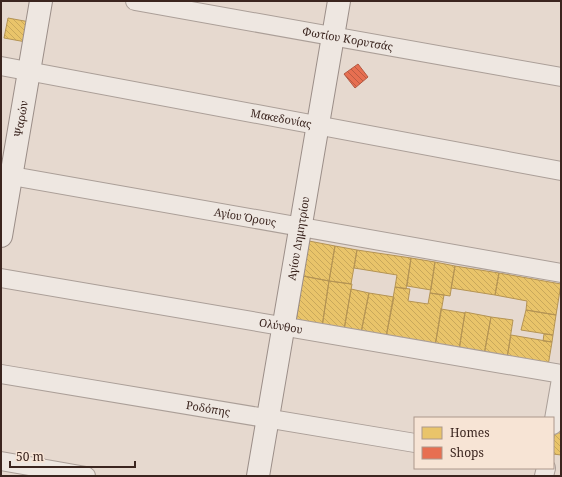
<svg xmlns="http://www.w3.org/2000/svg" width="562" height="477" font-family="'Noto Serif',serif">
<defs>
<pattern id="homes-back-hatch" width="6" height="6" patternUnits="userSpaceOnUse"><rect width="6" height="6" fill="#e9c46a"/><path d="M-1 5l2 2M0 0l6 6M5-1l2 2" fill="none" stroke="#c9a85b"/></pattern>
<pattern id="shops-back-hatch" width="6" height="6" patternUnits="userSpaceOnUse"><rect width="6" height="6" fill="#e76f51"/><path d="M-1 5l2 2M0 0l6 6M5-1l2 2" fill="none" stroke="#bc5b43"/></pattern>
</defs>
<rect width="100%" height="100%" fill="#e6d9cf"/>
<path fill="url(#homes-back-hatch)" stroke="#b59454" d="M8 18 30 22 26 42 4 38Z
M309 241 335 246 329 281 303 276Z
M335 246 357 250 351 284 329 281Z
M357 250 411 258 406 289 395 287 397 275 354 268Z
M411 258 435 262 431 290 407 286Z
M435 262 455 266 450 296 430 293Z
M455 266 499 273 495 295 451 288Z
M499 273 561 284 556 315 526 310 527 301 495 295Z
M303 276 329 281 322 327 296 322Z
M329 281 352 284 344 330 322 327Z
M395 287 410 289 408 301 428 304 430 293 444 295 435 346 386 337Z
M351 289 369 293 361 333 344 330Z
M369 293 394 297 386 337 361 333Z
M441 309 465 313 459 350 435 346Z
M526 310 556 315 553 335 521 330Z
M465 312 491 317 484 355 459 350Z
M491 317 513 320 507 358 484 355Z
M544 334 553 335 552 342 543 341Z
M511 335 552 342 548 366 507 358Z
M558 412H561V455L553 454V443Z"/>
<path fill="url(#shops-back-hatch)" stroke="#b35942" d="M358 64 368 77 355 88 344 74Z"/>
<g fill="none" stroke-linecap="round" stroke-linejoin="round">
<g stroke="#ab9f98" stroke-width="20">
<g id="street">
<path id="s1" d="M135 1 561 77"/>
<path id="s2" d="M1 66 561 171"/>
<path id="s3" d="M1 174 561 273"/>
<path id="s4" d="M1 278 561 374"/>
<path id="s5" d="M1 374 415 443"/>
<path d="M553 425 561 379"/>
<path d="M1 461 86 476"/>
<path d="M544 476 546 468"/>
</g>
</g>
<g stroke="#9b8e88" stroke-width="24">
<g id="secondary">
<path id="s6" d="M1 236 41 1"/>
<path id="s7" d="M258 476 339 1"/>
</g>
</g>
<use href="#street" stroke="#eee7e1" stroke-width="18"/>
<use href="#secondary" stroke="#eee7e1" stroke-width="22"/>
</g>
<g text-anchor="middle" stroke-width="4" stroke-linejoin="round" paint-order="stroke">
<g font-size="11" fill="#3b251f" stroke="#f7e4d5">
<text dy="4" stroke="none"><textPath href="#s1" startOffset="216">Φωτίου Κορυτσάς</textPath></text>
<text dy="4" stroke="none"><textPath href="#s6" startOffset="119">Ψαρών</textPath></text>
<text dy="4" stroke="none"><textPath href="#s2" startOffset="285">Μακεδονίας</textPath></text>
<text dy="4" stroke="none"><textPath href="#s3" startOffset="248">Αγίου Όρους</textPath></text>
<text dy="4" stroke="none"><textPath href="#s7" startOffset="241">Αγίου Δημητρίου</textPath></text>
<text dy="4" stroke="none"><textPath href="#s4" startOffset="284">Ολύνθου</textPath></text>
<text dy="4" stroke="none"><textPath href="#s5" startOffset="210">Ροδόπης</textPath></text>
</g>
</g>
<rect width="562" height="477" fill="none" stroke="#3b251f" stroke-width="4"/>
<rect x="414" y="417" width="140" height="52" fill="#f7e4d5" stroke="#ac988c"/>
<rect x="422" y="427" width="20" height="12" fill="#e9c46a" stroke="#ac988c"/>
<text x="450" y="437" font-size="12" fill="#3b251f">Homes</text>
<rect x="422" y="447" width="20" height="12" fill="#e76f51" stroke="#ac988c"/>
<text x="450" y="457" font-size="12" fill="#3b251f">Shops</text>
<path d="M10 461v6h125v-6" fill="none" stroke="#3b251f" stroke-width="2"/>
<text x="16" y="461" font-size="12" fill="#3b251f" stroke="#f7e4d5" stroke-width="3" paint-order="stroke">50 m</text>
</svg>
